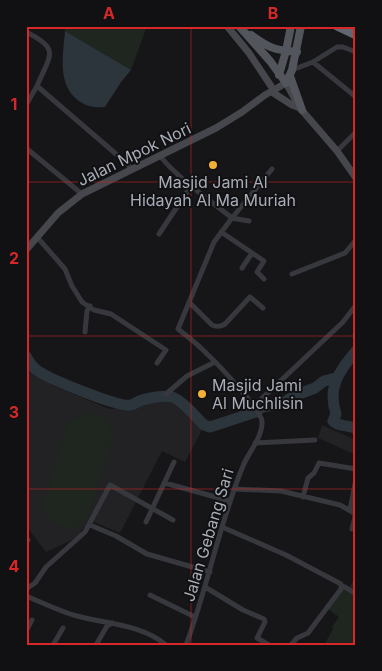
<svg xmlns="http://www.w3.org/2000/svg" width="382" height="671" font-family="Inter,sans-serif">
<rect width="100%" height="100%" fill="#161618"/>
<path fill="#222225" d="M26 361 35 372 52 385 109 409 134 407 153 400 167 399 204 426 185 462 162 451 120 533 89 520 78 536 70 541 46 552 26 526Z
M322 425 356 440V455L318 438Z"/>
<path fill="#1e261f" d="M62 26H147L131 70 65 31Z
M91 413C104 416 110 423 114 436L89 515 82 524 71 529C58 526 45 520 43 506L67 424C73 417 82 415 91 413Z
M356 576V645H324L333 629 332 627 339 617 328 609 343 588H349Z"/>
<path fill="#2c353c" d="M65 31 131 70 121 82 105 107C96 108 87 107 79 101 57 85 63 56 65 31Z"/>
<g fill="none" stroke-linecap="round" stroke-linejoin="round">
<path stroke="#2c353c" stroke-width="11" d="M356 351C339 371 327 388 336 414L333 421C340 428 348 424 356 429
M26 356C29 362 32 367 38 371 50 379 119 408 131 405 135 404 138 401 142 400 149 398 165 395 172 397 182 400 197 418 204 425L210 427 256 412
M258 410 262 407 281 404 296 395 315 388 324 381 336 378"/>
<path stroke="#37383d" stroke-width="5" d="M26 32C61 49 50 55 37 86L123 160 132 169
M313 62 356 97
M292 70 313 62 337 47H343L356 52
M26 105 37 86
M26 148 82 194
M337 151 356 132
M160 156C180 180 207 198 232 218L214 242 178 329C188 337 198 344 207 354 217 363 261 410 262 421 263 437 248 453 243 466 219 524 208 586 186 645
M249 221 232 218 272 169
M221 232 264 261 257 272 264 279
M159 234 191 186
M37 237 65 269 72 286 82 302 94 310 111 314 166 350 157 363
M242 268 252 253
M292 274 345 253 356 240
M189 302 212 325C217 327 220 327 225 324L250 297 263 308
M85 332 87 311 90 306
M166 394 187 376 215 362
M253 407 343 322 356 305
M255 443 315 440
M165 483 230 501
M234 489 281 491 340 505 354 513 355 517 352 529
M303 497 308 478 314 473 319 463 356 469
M350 510 356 479
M146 522 174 462
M90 525 116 536 147 554 210 572
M222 527 286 555 341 584V589L308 633 297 638 291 645
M26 541 28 540
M342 586 345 587 356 594
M205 587 243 610 264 619 265 622 257 638 269 645
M26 589 35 583 46 567 85 532 110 485 173 520
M150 595 195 617
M26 596C44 603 62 613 81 617 109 624 142 625 166 645
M26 631 32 620
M53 645 63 628
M96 645 107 626 112 623"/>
<path stroke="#45474d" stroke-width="7" d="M227 26 249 53 271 86
M272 92 292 105 300 108
M26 250 58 213 82 194 216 128 242 112 265 95 286 83 300 108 337 151 356 178"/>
<path stroke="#53555c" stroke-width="8" d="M239 26 270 61 286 83 292 70 301 26
M251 35C269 48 274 50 297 52
M279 75 286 51 291 26
M290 76 302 110"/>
<path stroke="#63666e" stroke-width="9" d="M337 26 356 35"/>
</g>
<path fill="none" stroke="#d62828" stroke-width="1" stroke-opacity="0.55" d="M191 26V645M26 182H356M26 336H356M26 489H356"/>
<g fill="#f2b134" stroke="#111113" stroke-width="2">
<circle cx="213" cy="165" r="5"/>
<circle cx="202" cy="394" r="5"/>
</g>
<g text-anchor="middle" stroke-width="4" stroke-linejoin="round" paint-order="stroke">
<g font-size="16" fill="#a8adb8" stroke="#111113">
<text transform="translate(134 154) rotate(-26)" y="6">Jalan Mpok Nori</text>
<text transform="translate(208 535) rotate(-73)" y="6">Jalan Gebang Sari</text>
</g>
<g font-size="16" fill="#a8adb8" stroke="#111113">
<text x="213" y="188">Masjid Jami Al<tspan x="213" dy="18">Hidayah Al Ma Muriah</tspan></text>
<text x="212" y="391" text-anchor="start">Masjid Jami<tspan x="212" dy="18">Al Muchlisin</tspan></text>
</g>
</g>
<rect width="382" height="671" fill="none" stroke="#111113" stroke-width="55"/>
<rect x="28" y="28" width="326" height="616" fill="none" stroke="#d62828" stroke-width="2"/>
<g font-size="16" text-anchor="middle" font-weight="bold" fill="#d62828">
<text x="109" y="19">A</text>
<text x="273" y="19">B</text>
<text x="14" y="110">1</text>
<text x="14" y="264">2</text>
<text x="14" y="418">3</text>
<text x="14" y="572">4</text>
</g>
</svg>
